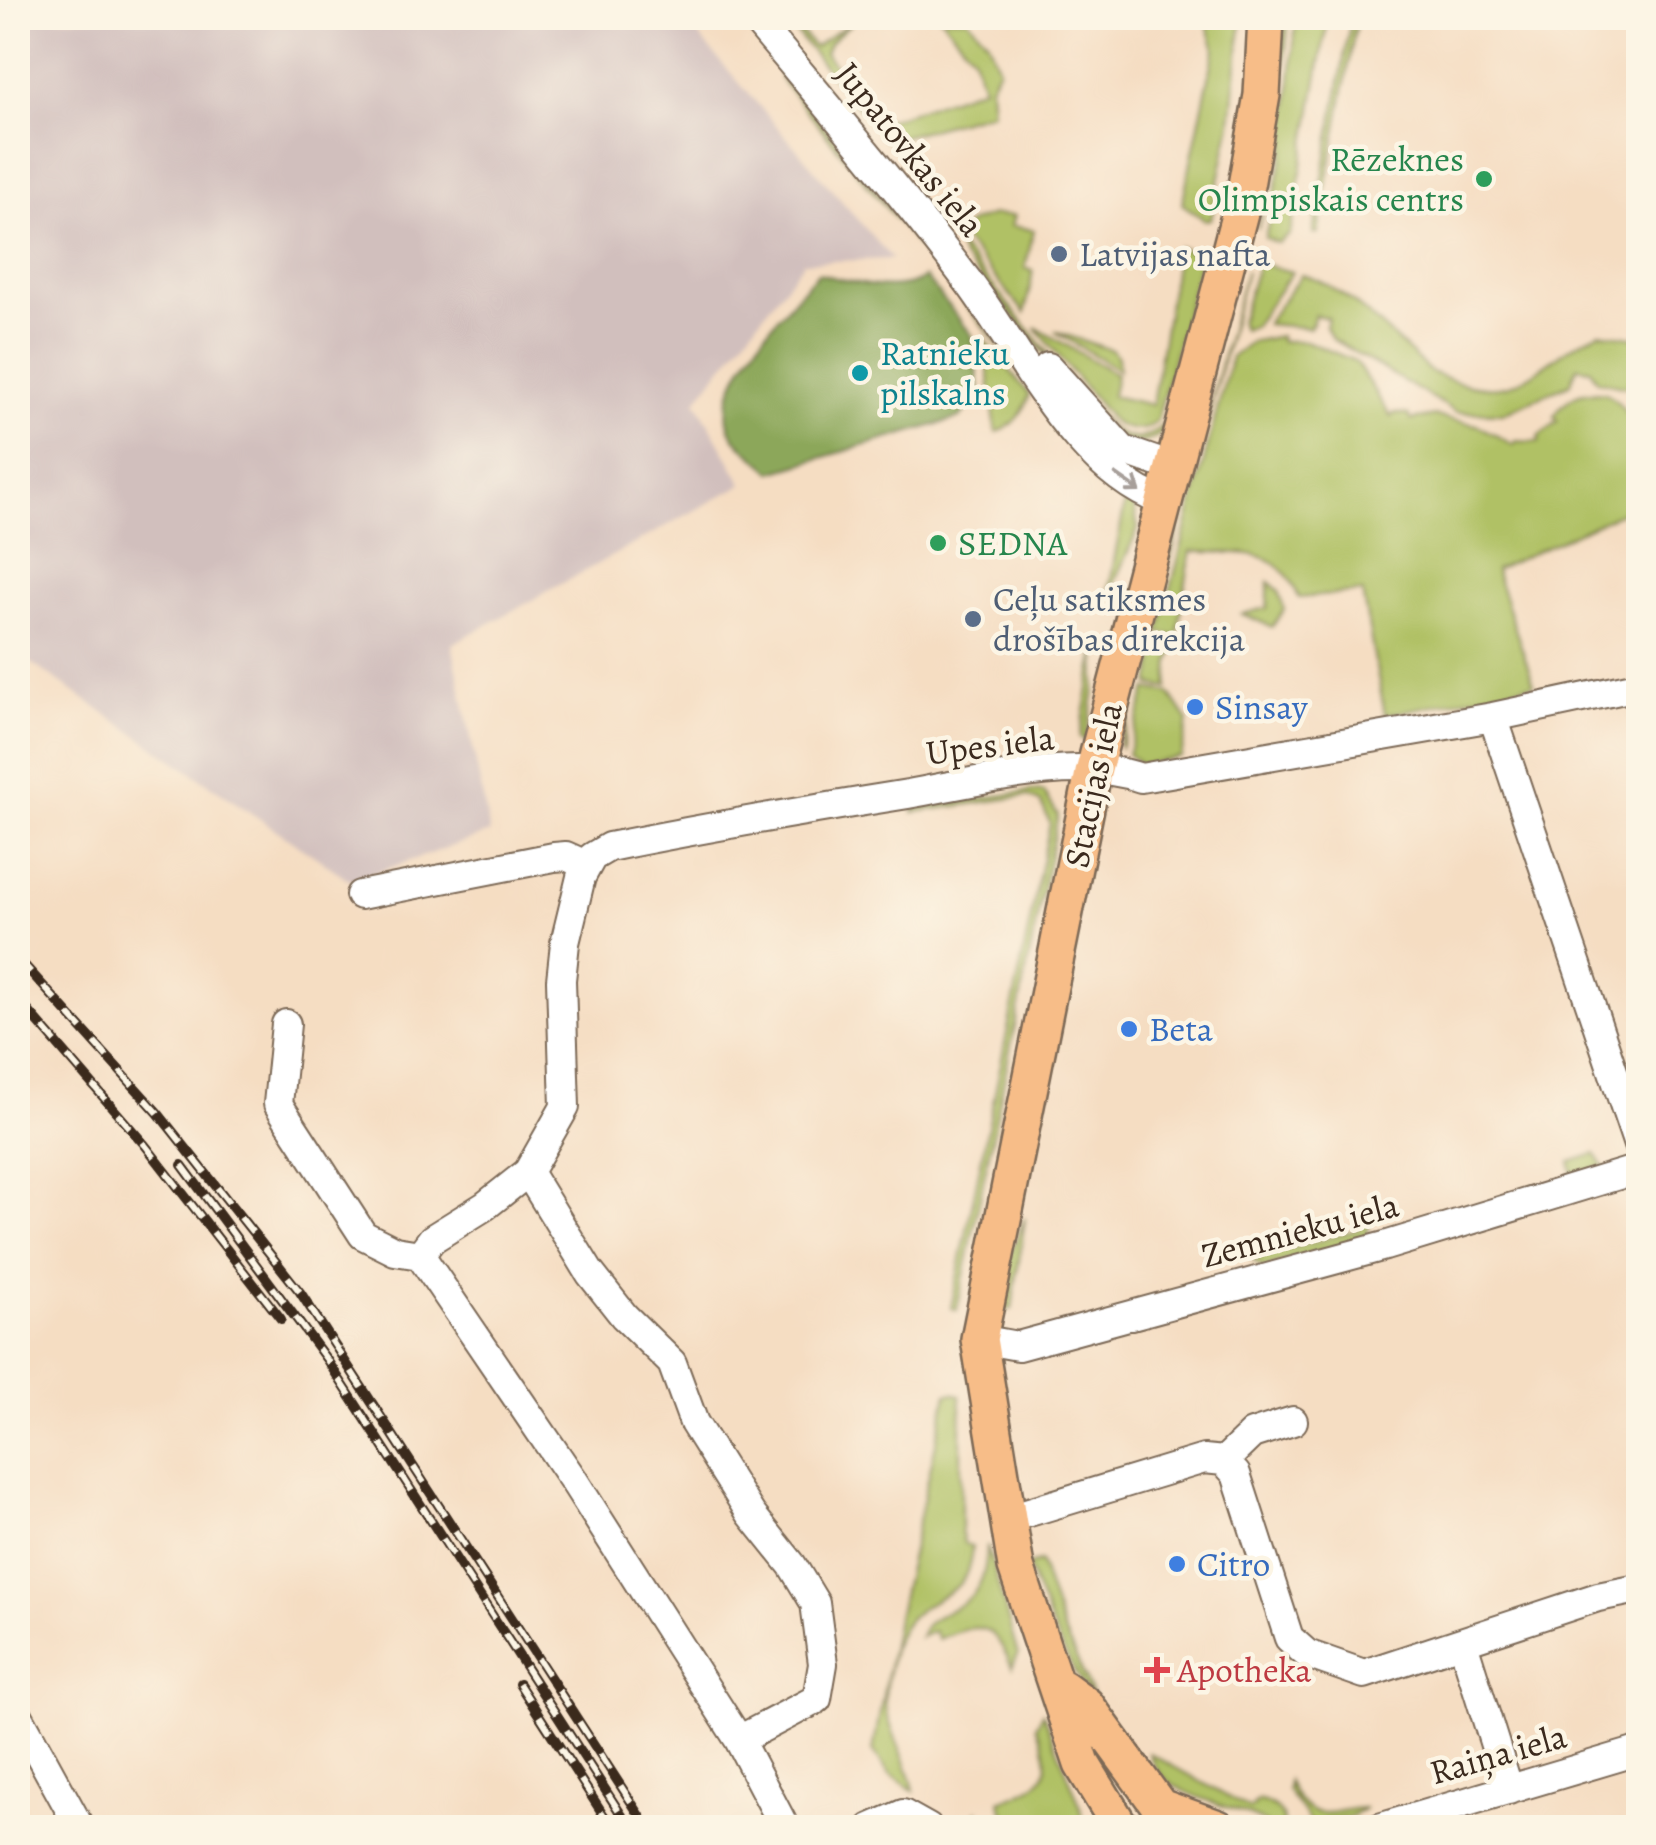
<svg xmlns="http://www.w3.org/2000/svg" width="1656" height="1845" font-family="Alegreya,serif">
<rect width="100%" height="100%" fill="#fcf5e5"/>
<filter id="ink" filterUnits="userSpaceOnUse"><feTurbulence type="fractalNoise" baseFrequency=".01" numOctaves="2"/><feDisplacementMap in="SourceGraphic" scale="20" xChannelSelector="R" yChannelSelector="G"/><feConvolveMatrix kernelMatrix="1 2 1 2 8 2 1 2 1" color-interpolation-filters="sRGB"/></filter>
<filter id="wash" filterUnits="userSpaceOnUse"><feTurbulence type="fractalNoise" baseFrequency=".0048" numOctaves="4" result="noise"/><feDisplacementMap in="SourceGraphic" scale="40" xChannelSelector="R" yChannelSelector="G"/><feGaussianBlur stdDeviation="2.25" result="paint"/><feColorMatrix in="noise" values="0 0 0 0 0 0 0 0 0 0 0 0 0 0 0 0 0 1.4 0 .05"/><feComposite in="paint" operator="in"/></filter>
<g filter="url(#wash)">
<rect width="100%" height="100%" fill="#f5ddc2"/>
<path fill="#d1bfbd" d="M18 18H683L892 259 804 262 696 401 743 484 452 644 490 833 351 881 18 654Z"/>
<path fill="#b0c165" stroke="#767642" stroke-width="2.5" d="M784 18H789L814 47 857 18 829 43 825 53 860 99 861 111Z
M941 18H967L988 41 999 68 990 86 992 112 886 141 873 125 983 87 973 56Z
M1205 18H1242L1231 123 1211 219 1205 220 1182 204 1215 49Z
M1285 18H1289L1275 155 1258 229 1273 140Z
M1296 18H1328L1290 234 1278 243 1265 238 1286 143Z
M1351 18H1357L1318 233H1313Z
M779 77 790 83 1028 381Z
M993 215 1014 216 1011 226 1034 230 1025 268 1033 271 1025 313 958 233 971 222Z
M956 241 1108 426C1130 444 1145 442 1164 424L1207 264 1208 274 1171 419C1158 445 1132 450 1111 432L962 256Z
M1178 247 1201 256 1157 420C1147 434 1128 431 1114 423L1035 327 1116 374 1112 396 1152 405Z
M1258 263 1292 272 1254 326 1243 330 1240 322Z
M1246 271 1121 748 1119 744Z
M1301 275C1344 283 1397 343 1431 372 1526 413 1526 363 1600 332L1638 338V389L1598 381 1590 369 1577 367 1571 383 1504 413 1456 412 1332 339 1326 327 1328 318 1315 315 1310 328 1266 324Z
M1054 331 1112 350 1118 357 1119 370Z
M1280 336V341H1306L1355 361 1391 417 1394 413 1409 415 1411 420 1435 416 1477 425 1514 445 1516 441 1539 442V436L1558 421 1554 417C1567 396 1581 389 1606 393 1646 419 1639 462 1638 505L1495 570 1534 684 1385 715 1362 592 1299 598C1277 542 1244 556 1191 551L1177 636 1159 633 1231 357 1250 342Z
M984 339 1029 394C1028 408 1010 430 996 432Z
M1116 486 1133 501 1138 529 1107 599 1125 503Z
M1269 582 1279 591 1284 610 1272 627 1242 614 1267 608Z
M1158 640 1177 643 1170 661 1168 688 1150 685Z
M1097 645 1095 690 1086 741 1080 737Z
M1147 689 1169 693 1188 721 1181 757 1141 765 1128 754Z
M1032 791 1044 792 1058 815 957 1310 951 1308 1050 823 1041 803 1027 796 914 812V808Z
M1595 1154 1604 1167 1573 1175 1570 1162Z
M1025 1218 1012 1309 1001 1311 1012 1250Z
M1370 1222 1367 1236 1264 1268 1252 1260 1359 1229Z
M953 1393 960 1395 961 1409V1531L964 1543 972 1547C968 1600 940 1588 911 1617 893 1635 887 1671 885 1696 883 1721 910 1762 914 1791L889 1773 873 1751 897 1618 947 1394Z
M987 1545 1018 1655 1012 1667C992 1622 983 1621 938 1639L934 1631 920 1637C931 1599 986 1624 987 1545Z
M1040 1562 1062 1628 1095 1700C1068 1671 1042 1604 1027 1565Z
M1043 1713 1080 1805 1084 1827H968L978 1811 984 1823 1005 1815 1000 1801C1048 1782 1057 1776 1036 1726Z
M1149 1753 1250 1809 1258 1800C1272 1804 1285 1811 1284 1827H1270C1236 1801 1163 1802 1149 1753Z
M1288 1782C1310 1829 1329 1809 1365 1808L1348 1818 1311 1823 1287 1790Z"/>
<path fill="#8ca75a" stroke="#64683c" stroke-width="2.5" d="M818 273C846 281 900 297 925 277L972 335 980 392 960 418 772 472C761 461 741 448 733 435 705 388 788 306 818 273Z"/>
</g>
<g filter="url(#ink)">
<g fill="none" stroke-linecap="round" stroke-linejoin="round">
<g stroke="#7c6957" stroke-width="32">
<path id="minor" d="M754 18C826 104 899 190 967 280 1022 352 1073 468 1162 501
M1048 367 1123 450 1172 467
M1493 717 1638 1145
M360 895 554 857 566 856 586 865
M286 1024 278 1104 363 1235 395 1251 420 1255
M528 1172 590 1273 624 1316 672 1363 694 1423 751 1514 792 1565 815 1603 823 1664 817 1699 739 1740
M979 1339 1018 1346 1385 1246 1638 1169
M1224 1461 1252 1434 1293 1421
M1006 1519 1204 1459 1224 1461 1236 1474 1289 1638 1307 1654 1364 1674 1598 1597 1638 1589
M1463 1643 1509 1790
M18 1715 80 1828
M785 1828 739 1740 574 1481 420 1255 432 1239 485 1206 528 1172 565 1107 561 980 565 943 581 877 592 857 609 847C708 827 808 810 908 794 976 782 1076 755 1141 778L1493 717 1638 686
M871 1828 903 1814 928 1828
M1379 1828 1638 1751"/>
</g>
<g stroke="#7c6957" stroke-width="40">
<path id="major" d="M1063 1688 1086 1705 1160 1807 1218 1828
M1121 1828 1082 1764 1016 1567 979 1339 1093 773 1244 197 1262 95 1266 18"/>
</g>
<use href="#minor" stroke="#fff" stroke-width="28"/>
<use href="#major" stroke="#f7bd88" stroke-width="35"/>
<g stroke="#3b2a1e" stroke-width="10">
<path id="rail" d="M18 958 158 1113 300 1292 648 1828
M18 999 145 1145 281 1319
M182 1165 327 1360 630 1828
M519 1684 612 1828"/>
</g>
<use href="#rail" stroke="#fcf5e5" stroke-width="6" stroke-dasharray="19" stroke-linecap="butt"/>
</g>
<defs><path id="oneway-shaft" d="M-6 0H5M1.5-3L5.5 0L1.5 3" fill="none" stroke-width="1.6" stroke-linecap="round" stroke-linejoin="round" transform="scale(2.5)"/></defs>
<use stroke="#a79f9a" href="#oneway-shaft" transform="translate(1128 483) rotate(35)"/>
</g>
<g fill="#2e9e5b" stroke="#fcf5e5" stroke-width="4">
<circle cx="1484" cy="179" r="10"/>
<circle cx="938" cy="543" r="10"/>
</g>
<g fill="#5c6f8a" stroke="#fcf5e5" stroke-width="4">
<circle cx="1059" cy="254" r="10"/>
<circle cx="973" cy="619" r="10"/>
</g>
<circle fill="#0f9aa8" stroke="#fcf5e5" stroke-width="4" cx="860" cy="373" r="10"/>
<g fill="#3f7fe0" stroke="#fcf5e5" stroke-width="4">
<circle cx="1195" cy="707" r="10"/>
<circle cx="1129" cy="1029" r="10"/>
<circle cx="1177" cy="1564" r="10"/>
</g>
<path fill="#e0444e" stroke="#fcf5e5" stroke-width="4" d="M1152 1655h10v10h10v10h-10v10h-10v-10h-10v-10h10z"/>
<g text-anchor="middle" stroke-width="9" stroke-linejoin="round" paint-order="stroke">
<g font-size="35" fill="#3b2a1e" stroke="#fcf5e5">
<text transform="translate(910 149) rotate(51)" y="12">Jupatovkas iela</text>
<text transform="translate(990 745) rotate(-7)" y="12">Upes iela</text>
<text transform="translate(1093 785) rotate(-78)" y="12">Stacijas iela</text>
<text transform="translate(1300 1230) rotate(-15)" y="12">Zemnieku iela</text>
<text transform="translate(1498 1754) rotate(-16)" y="12">Raiņa iela</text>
</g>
<g font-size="35" fill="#27864d" stroke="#fcf5e5" text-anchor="end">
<text x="1464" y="171">Rēzeknes<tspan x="1464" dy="40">Olimpiskais centrs</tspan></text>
<text x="958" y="555" text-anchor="start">SEDNA</text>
</g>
<g font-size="35" fill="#4e5e75" stroke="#fcf5e5" text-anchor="start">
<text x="1079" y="266">Latvijas nafta</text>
<text x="993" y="611">Ceļu satiksmes<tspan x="993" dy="40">drošības direkcija</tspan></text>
</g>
<g font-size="35" fill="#0d838f" stroke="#fcf5e5" text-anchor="start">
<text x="880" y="365">Ratnieku<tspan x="880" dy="40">pilskalns</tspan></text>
</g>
<g font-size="35" fill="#366cbe" stroke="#fcf5e5" text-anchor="start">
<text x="1215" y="719">Sinsay</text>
<text x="1149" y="1041">Beta</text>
<text x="1197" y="1576">Citro</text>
</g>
<g font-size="35" fill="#be3a42" stroke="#fcf5e5" text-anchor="start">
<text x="1177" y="1682">Apotheka</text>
</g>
</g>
<rect width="1656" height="1845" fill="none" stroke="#fcf5e5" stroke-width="60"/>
</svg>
